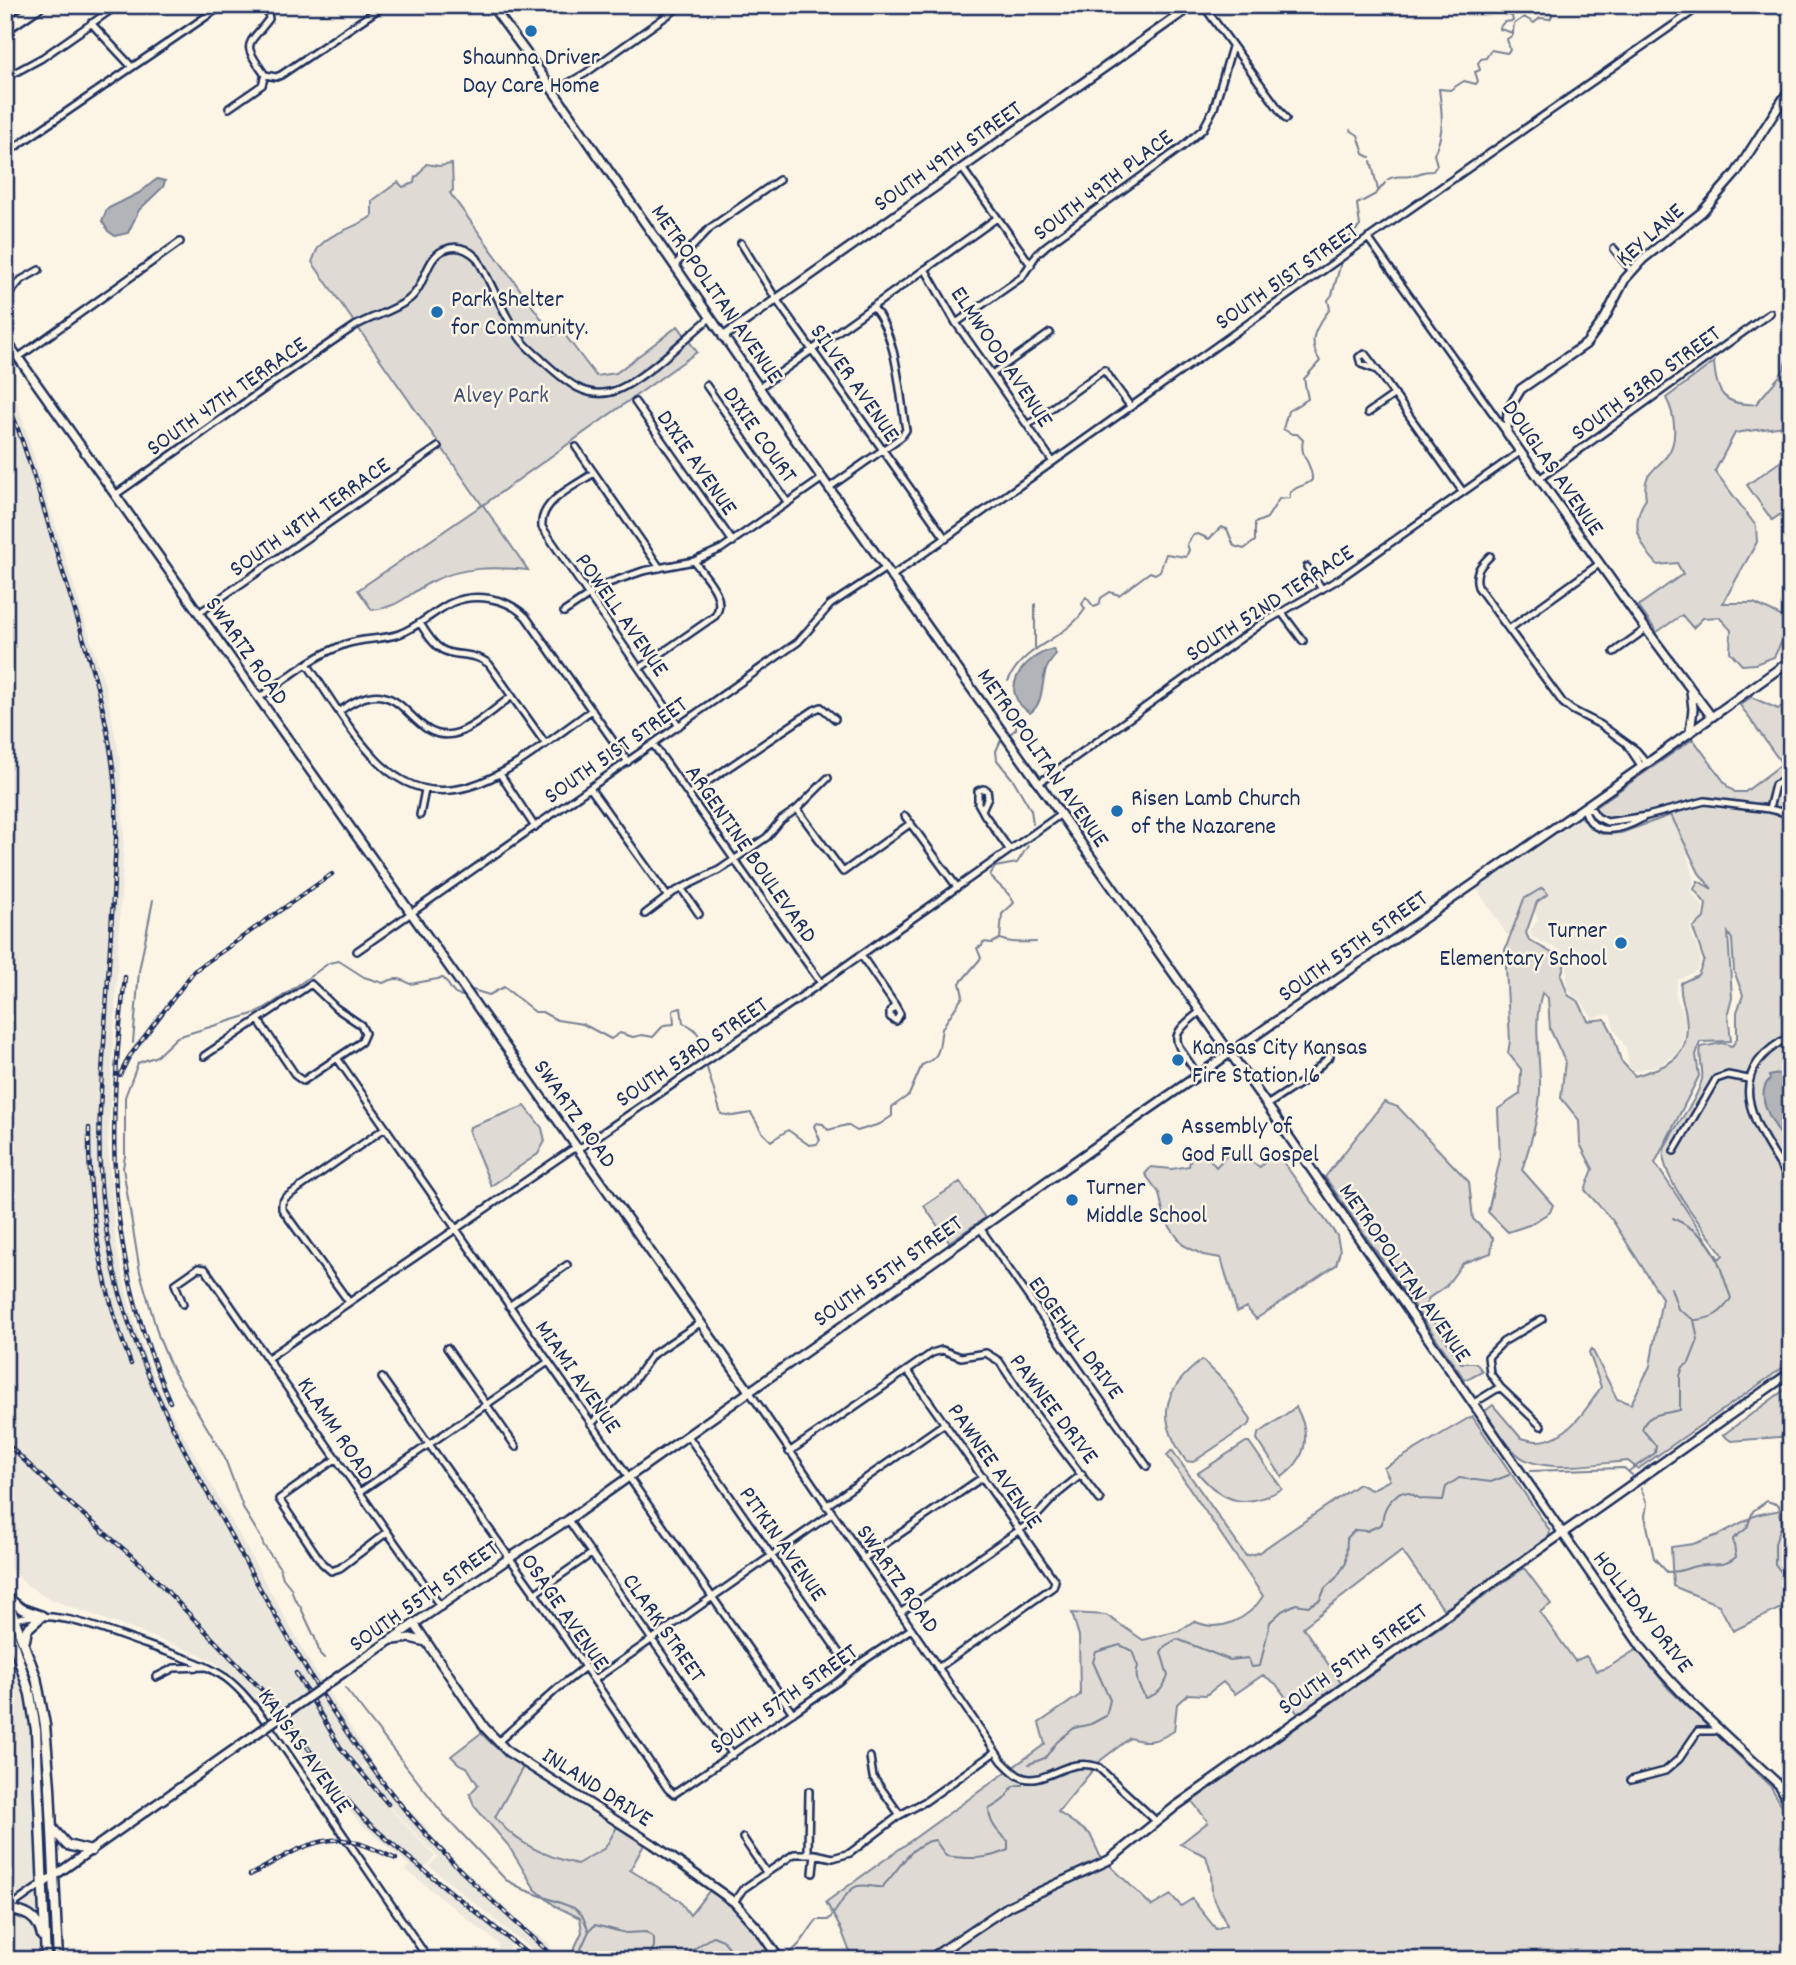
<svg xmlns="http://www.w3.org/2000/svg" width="1796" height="1965" font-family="Dekko,sans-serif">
<rect width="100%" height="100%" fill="#fcf5e5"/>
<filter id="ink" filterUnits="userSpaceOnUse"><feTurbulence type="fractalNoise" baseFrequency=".0143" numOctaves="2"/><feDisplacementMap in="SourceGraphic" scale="14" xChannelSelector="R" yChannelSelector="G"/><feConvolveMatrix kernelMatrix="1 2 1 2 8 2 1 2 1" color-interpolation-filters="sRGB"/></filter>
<g filter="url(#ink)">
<path fill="#ece7dc" d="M5 375 18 405 106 689 120 758 124 838 108 1145 116 1246 132 1314 146 1357 167 1405 312 1666 371 1760 355 1772 435 1856 425 1868 514 1941 503 1955 497 1950 499 1944 406 1870 409 1865 362 1825 338 1799 264 1701 270 1695 279 1704 270 1693 258 1705 234 1677 217 1664 199 1654 47 1598 24 1583 5 1562Z
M1671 815 1684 842 1694 879 1691 891 1703 906 1702 919 1692 924 1690 930 1701 957 1698 970 1678 980 1675 994 1685 1016V1037L1679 1052 1660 1065 1636 1071 1629 1068 1626 1048 1614 1028 1610 1014 1592 1018 1581 1000 1573 996 1567 986V967L1572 958 1570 955 1532 937 1530 931 1538 920 1534 910 1524 924 1507 935 1476 888 1581 817 1588 825 1621 833Z
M5 1622 30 1694 46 1960H5Z
M372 1762 399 1799 414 1816 424 1824 431 1836 459 1865 525 1926 549 1943 551 1949 564 1960H544L429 1866 438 1857 357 1773Z
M523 1767 617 1827 605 1848 577 1864 549 1857 507 1832 495 1817Z"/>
<path fill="#dfdbd4" stroke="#7d8599" stroke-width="2" fill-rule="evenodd" d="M426 164 439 166 452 164 453 190 450 193 554 336 562 331 596 376 616 373 678 326 697 352 483 505 528 570C494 567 462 566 431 582 407 594 401 607 372 610L358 590 482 505 312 262C314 258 316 250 319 247 332 231 357 228 372 216V201L398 182 403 187 414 183 415 177 419 175Z
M1791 343V425L1735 433 1715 471 1756 526 1757 542 1723 603H1754L1787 619 1791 629 1783 639 1774 657 1755 664 1742 665 1730 652 1731 630 1719 617 1703 618 1693 628 1682 615 1657 632 1638 606 1683 574 1677 563 1658 565C1639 545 1629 524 1646 499 1642 474 1652 473 1666 457 1679 442 1675 414 1666 398L1714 362C1716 392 1723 406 1756 404L1783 372Z
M1791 454V507L1772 520 1747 485Z
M1791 686V1362L1638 1469 1628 1461C1599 1463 1539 1475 1517 1454 1504 1443 1494 1424 1485 1411L1493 1405 1521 1438C1526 1439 1533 1441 1538 1441 1567 1440 1587 1409 1601 1387L1589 1352 1592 1349 1617 1399 1631 1404 1650 1366 1662 1298 1613 1221 1585 1190 1593 1169 1580 1144 1579 1120 1561 1098 1565 1061 1550 1029 1548 998 1542 993C1532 1024 1541 1058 1540 1091 1539 1118 1530 1144 1522 1170L1553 1205 1550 1212 1529 1225 1508 1232 1488 1212 1500 1159 1498 1109 1520 1094 1521 1069 1508 1053 1510 1041 1505 950 1524 899 1542 888 1548 894 1537 902 1526 933 1529 940 1566 961 1561 975 1568 995 1579 1002 1588 1021 1605 1019 1613 1034 1621 1061 1635 1076C1669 1065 1692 1059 1686 1016 1685 1002 1679 999 1681 983L1698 975 1704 960 1693 928 1704 918 1706 904 1694 889 1698 881 1712 889 1699 873 1671 815 1621 833 1602 834 1581 817 1693 739 1728 787 1735 792H1745L1782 764 1740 705 1751 697 1778 709 1786 703ZM1728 933 1732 939 1734 971 1743 995 1737 1012V1039L1732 1046 1722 1043 1701 1047C1698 1058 1704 1069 1702 1079 1696 1104 1675 1124 1665 1147 1654 1172 1709 1234 1723 1255L1719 1259 1655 1163 1699 1076 1696 1055 1700 1042 1731 1041 1728 1013 1732 998Z
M1384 1102 1398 1107 1469 1182 1473 1219 1493 1238 1491 1253 1463 1263 1446 1286 1429 1298 1425 1308 1461 1363H1476L1482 1371 1465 1380 1325 1177Z
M525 1106 542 1128 545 1141 538 1154 491 1186 469 1132 470 1127Z
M1203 1151 1216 1167 1227 1155 1241 1156 1260 1167 1275 1151 1337 1236 1340 1251 1336 1265 1256 1319 1246 1307 1237 1312 1221 1258 1203 1255 1183 1245 1165 1220 1159 1193 1145 1174 1151 1167 1172 1169 1189 1166 1191 1156Z
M960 1182 985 1218 949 1242 924 1206Z
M1202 1360 1224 1381 1251 1419 1250 1424 1193 1462 1186 1461C1157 1420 1160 1392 1202 1360Z
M1791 1385V1436L1731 1441 1723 1435Z
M1296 1407C1311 1434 1308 1458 1282 1477L1257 1439 1258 1434Z
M1472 1416 1550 1531 1549 1538 1444 1610 1402 1551 1303 1627 1341 1683 1298 1714 1276 1684 1263 1675 1235 1694 1223 1682 1206 1695 1188 1694 1177 1704 1174 1731C1158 1741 1148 1744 1130 1738L1101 1760 1058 1812 1090 1834 1100 1856 1152 1906 1171 1895 1181 1906 1192 1899 1216 1929 1227 1925 1212 1894 1211 1873 1206 1856 1180 1844 1208 1822 1192 1801 1524 1568 1551 1604 1540 1612 1575 1661 1586 1656 1597 1671 1607 1668 1637 1649 1668 1688 1771 1787 1791 1821V1960H853L841 1929 826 1902 1045 1744 1039 1723 1080 1695 1079 1636 1072 1613 1106 1615 1143 1640 1179 1631 1194 1621C1219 1634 1249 1619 1263 1596L1167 1455 1172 1450 1246 1556 1258 1553 1359 1484 1371 1490 1390 1480 1384 1468Z
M1246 1442H1249L1282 1489C1247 1509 1224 1504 1198 1473Z
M1791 1508V1654L1788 1652 1781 1608 1733 1631 1719 1605 1673 1586 1671 1547 1693 1544 1718 1535 1756 1515Z
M481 1733 494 1746 523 1767 495 1817C516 1844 545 1856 577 1864L605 1848 617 1827 644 1845 630 1870 679 1900 690 1915 710 1890 746 1918 776 1960H569L582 1932 580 1918 555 1906 535 1889 508 1845 474 1806 470 1794 478 1785 467 1767 459 1764 451 1756Z"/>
<path fill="#b2b4b8" stroke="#767f94" stroke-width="2" d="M157 179 165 181 163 187 139 210 128 233 115 236 108 231 102 221 107 209 139 193Z
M1053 649 1056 654C1053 659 1048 664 1046 670 1041 684 1044 703 1030 713 996 691 1023 657 1053 649Z
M1791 1071V1151C1781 1134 1750 1098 1770 1079L1769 1076Z"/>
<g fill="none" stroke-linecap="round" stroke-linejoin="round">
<path stroke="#767f94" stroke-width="2" d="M1513 32 1514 24 1524 17 1534 23 1540 18 1550 19 1552 16 1550 8 1562 5
M1350 130 1358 135 1364 154 1370 157
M1371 161 1378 190
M1387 180C1396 174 1401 178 1410 176 1422 174 1419 171 1433 171L1437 165 1434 154C1445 133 1442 111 1439 89L1450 90 1464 81 1476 84 1478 81 1475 72 1480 70 1478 63 1481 59 1486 58 1491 50 1507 53 1510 50 1507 39 1513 35V33L1500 29V27L1504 22 1513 21 1512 16 1505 14 1512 5
M1342 250 1344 243 1360 226 1357 204 1376 194 1385 183
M1035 604V648
M1008 681C1025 643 1065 641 1085 609L1082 604 1086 597 1094 607 1099 605 1101 598 1110 592 1119 595 1150 572 1155 574 1160 571 1166 554 1186 557 1189 550 1187 544 1193 535 1198 534 1209 539 1221 527 1227 529 1234 546 1244 549 1255 541V523L1267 518 1279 499 1290 498V493C1297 485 1305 487 1312 480 1313 463 1299 457 1303 440L1297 434H1292L1283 429 1288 411 1308 399 1304 379 1320 361C1306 339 1317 326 1330 309L1328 300 1332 295 1341 263
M1010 734 1016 729V723
M1001 740 996 751 997 760 1014 781 1031 810 1033 824
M1000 939C1011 944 1024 942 1036 942
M473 990 489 995 504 987 535 1012H542L557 1020 583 1024 611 1039 620 1033 633 1037 642 1035 653 1037 664 1025 674 1024 673 1010 681 1008 683 1023C701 1029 701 1041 704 1058
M133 1043 139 971 153 900
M707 1068 721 1114 733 1116 751 1113 762 1132 771 1141 788 1130 809 1145 817 1144 820 1140 814 1126 816 1123 823 1124 828 1130 847 1125 857 1131 880 1124 892 1116V1107L909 1095 922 1065C943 1056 938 1047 942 1029 943 1025 959 1003 963 996L960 983 981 958 977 948 982 946 983 942 992 943 1000 939 1002 914 1014 903C1008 889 998 887 990 875L995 867 1017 863 1028 846
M1673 1218C1718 1240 1715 1256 1731 1298 1722 1313 1712 1319 1695 1320
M1530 1471 1624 1468 1632 1475
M1629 1471 1655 1453 1656 1446 1642 1429C1647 1412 1666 1414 1680 1410V1376L1683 1367 1689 1363 1698 1340 1694 1320 1678 1309 1671 1288
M1641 1488 1647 1504 1645 1516 1654 1558 1667 1572C1684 1572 1683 1569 1696 1566 1711 1563 1724 1568 1736 1557L1733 1539 1747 1528 1753 1511 1767 1501 1779 1505 1782 1524 1775 1543V1564L1791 1586
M324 1658 320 1654 315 1638 300 1606 294 1598 291 1588 283 1578 280 1568 264 1546 260 1536 244 1510 224 1456 172 1369 159 1338 140 1272 123 1168 125 1156V1097L138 1063 157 1056 177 1037 256 1013 273 1003 329 963 339 961 364 977 383 983C394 978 400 977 410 984L443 978C451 985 451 997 464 996
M345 1688 444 1815 506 1880 525 1890 574 1908 582 1915 589 1931
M1029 1764 1045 1758 1057 1742 1074 1728 1091 1724 1106 1716 1110 1700 1093 1662 1096 1652 1120 1645 1132 1651 1138 1666C1134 1678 1139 1688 1146 1698 1159 1694 1163 1689 1168 1676L1161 1652 1165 1646 1177 1639 1230 1660 1248 1658 1252 1667 1260 1666 1270 1622 1282 1611 1296 1604 1308 1606 1320 1600 1325 1588 1336 1578 1346 1563 1347 1538 1355 1530 1367 1531 1382 1524C1383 1508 1388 1502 1400 1492L1409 1493 1421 1499 1443 1500 1446 1487 1459 1478 1491 1482 1509 1475
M787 1955C803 1944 805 1934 817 1920H828C838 1911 846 1889 858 1886 866 1884 874 1888 882 1887 900 1870 909 1844 935 1840L946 1856C967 1859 988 1860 1008 1850V1841C998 1833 989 1822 989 1809 994 1806 1000 1803 1004 1799 1012 1791 1009 1784 1022 1785
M576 1960 589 1931 595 1925 626 1933 646 1932 654 1938V1947L647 1960
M678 1960 713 1936 723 1940 733 1953 732 1960"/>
<g stroke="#1b2f5e" stroke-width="10">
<path id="street" d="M264 5 268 12 269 19C247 48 241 41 265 75
M1203 5 1286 119
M91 23 132 67
M265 75 276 77 281 75 380 8
M5 78 42 58 118 5
M553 92 586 73 682 5
M229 108 262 85 265 75
M5 154 223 5
M962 168 1031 265
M1368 238 1507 433
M741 243 776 299 946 539
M1614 249 1632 271
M674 266 710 228 779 180
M925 269 956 323 1053 462
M5 299 21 280 39 270
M956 323 1022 277 1037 254 1047 245 1182 147 1203 129 1214 108 1232 47
M1365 354 1377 370 1361 364 1359 357Z
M19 357 180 242
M1377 370 1463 492
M992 374 1050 333
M706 385 788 503
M760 387 997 218
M635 402 733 542
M1368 413 1395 394
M1028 425 1104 370 1130 406
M576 447 660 568
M594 473C575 486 539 501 542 527L679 726
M1539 479 1770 313
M830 487 901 437 906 430C899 391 898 338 873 307
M115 495C195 439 274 380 355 326 372 316 392 312 408 300 426 287 425 258 444 250 457 244 468 249 477 258 492 284 503 314 520 338 526 347 536 354 543 361 564 380 587 402 617 390 644 379 686 338 710 318
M1490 556C1480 566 1474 572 1478 587L1563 703 1572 710 1601 725 1626 743
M1307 567 1322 589
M892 576 1380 230 1702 5
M564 612 606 584 643 571 694 561 721 549 823 478
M199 613 438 447
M1282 613 1303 641
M420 623C425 631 430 640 437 646 451 659 472 650 489 664L545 743
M1509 629 1599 564
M1614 652 1646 629
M307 664C328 694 347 728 372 755 445 838 526 756 592 710
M640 668 715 616C728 597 705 577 694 561
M259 698C286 679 314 655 346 644 363 638 382 640 399 634 418 627 433 612 451 603 475 592 508 598 526 617L628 762
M340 711C405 663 406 743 453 734 471 731 497 707 512 696
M653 744 821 983
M1642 767 1626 743 1636 750 1647 763
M500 774 535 827
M1039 783 1261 624 1339 579 1520 452
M590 788 668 897
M689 794 814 710 821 707 835 719
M1584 807 1592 810 1597 817 1607 822 1647 816 1705 801 1769 809 1791 814
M1584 807C1591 840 1622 830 1643 818
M797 809 843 872 911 823
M1769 809 1775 785 1791 777
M982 810 978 803V791L983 789 987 790 988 797 982 810 984 814 1009 849
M420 815 425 790
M905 816 957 887
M681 888 699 914
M645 914 674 892 719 870 767 837 781 820 797 809 828 778
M357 951 798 642 830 605 886 568
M861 955 895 1005
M895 1005 900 1014 896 1021 890 1017V1012Z
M1791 1036C1714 1075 1759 1130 1791 1182
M204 1056 311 984 336 1008 361 1025 365 1033 361 1042 303 1081 296 1076 259 1021
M337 1058 793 1713
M1198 1075C1175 1040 1164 1039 1201 1011
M1267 1105 1305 1080 1330 1056
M1674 1151 1716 1079 1728 1075 1748 1079
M980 1228 1147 1466
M349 1302 282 1209V1203L285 1198 385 1128
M183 1304 175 1284 198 1268 205 1269C284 1381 360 1496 441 1607
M509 1306 567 1265
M447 1348 516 1447
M268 1358 571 1150 583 1146 821 983 1061 814
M907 1370 1055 1581 1053 1587 938 1668
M382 1378 536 1595 668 1789 674 1794 839 1681 860 1663 911 1629
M749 1391 1002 1761C1007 1766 1012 1772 1019 1776 1043 1789 1066 1755 1098 1767L1156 1821
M1474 1403 1500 1387
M591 1424 630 1386 652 1355 700 1323
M1541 1426 1500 1387 1490 1373 1488 1357 1503 1342 1542 1319
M688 1436 851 1670
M789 1452 932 1353 942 1350 961 1357 986 1353 999 1361 1030 1407 1100 1500
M337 1458 279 1499 322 1563 331 1571 340 1568 386 1533
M360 1492 548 1362
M826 1506 945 1423
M568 1520 733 1755
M863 1559 983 1477
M534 1594 591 1554
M900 1613 1031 1522 1056 1495 1082 1474
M7 1621C54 1606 102 1630 147 1645 174 1655 201 1661 226 1678 243 1691 256 1709 269 1726L429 1960
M156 1677 174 1668 206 1667
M594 1680 831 1514
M498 1742 558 1688 585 1667
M870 1757 873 1777 900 1815
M1631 1780 1665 1771 1679 1759 1698 1731H1714L1719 1728
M1779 1786 1791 1809
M743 1838 766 1872
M808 1853 809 1791
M813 1873 815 1854
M734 1902 743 1889 794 1854H815L833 1858 850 1853 900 1815 926 1801 995 1752
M7 1909 44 1883"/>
</g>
<g stroke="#1b2f5e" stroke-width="12">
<path id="secondary" d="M491 5 536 66 817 471 1267 1105 1642 1648C1685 1702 1740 1748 1791 1796
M723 337 1193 5
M5 339 749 1391
M1711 716 1646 629 1507 433 1508 410 1521 389 1586 344 1605 318 1625 279 1643 259 1702 212 1736 173 1791 87
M1690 732 1693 709 1691 691
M415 1625 485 1728 508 1752 653 1844 734 1902 760 1931 780 1960
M394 1640 410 1638 426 1642
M343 1673 508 1559 568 1520 1112 1135 1642 767 1791 660
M44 1883 253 1736
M928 1960 1009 1906 1109 1860 1176 1806 1791 1372"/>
</g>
<g stroke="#1b2f5e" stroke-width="13">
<path id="primary" d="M5 1594 36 1677 45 1725 50 1787 58 1960
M10 1600 22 1609 42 1616
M5 1618 30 1694 36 1730 46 1960
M25 1640 27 1629 42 1616
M53 1829 67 1845 91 1851
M6 1909C25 1912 38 1916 42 1936"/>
</g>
<g stroke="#1b2f5e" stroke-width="15">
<path id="highway" d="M5 10 12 5
M5 29 40 5"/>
</g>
<use href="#street" stroke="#fcf5e5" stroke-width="5"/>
<use href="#secondary" stroke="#fcf5e5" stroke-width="7"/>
<use href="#primary" stroke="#fcf5e5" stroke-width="8"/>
<use href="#highway" stroke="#fcf5e5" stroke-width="10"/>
<g stroke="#1b2f5e" stroke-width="4.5">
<path id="rail" d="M5 395C27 449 43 507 60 563 89 657 120 740 116 840 113 908 108 976 104 1043 100 1100 96 1157 104 1214 119 1334 168 1421 225 1525 276 1618 326 1711 392 1794 441 1856 499 1908 558 1960
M125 977C107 1134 105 1254 170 1402
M120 1075 129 1057 194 971 332 874
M89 1128C88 1210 101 1287 131 1364
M5 1442 64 1498 141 1564 261 1689 288 1720 336 1787 364 1819 404 1854 535 1960
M296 1673 340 1747 388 1804
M250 1875C275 1862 304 1842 332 1840 354 1838 376 1850 396 1859"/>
</g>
<use href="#rail" stroke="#fcf5e5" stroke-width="2" stroke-dasharray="5" stroke-linecap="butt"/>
<g stroke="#1b2f5e" stroke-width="12" stroke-linecap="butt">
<path id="secondary-bridge" d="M253 1736 343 1673"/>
</g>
<use href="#secondary-bridge" stroke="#fcf5e5" stroke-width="7"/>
</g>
</g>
<g fill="#1f6fb2" stroke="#fcf5e5" stroke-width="2.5">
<circle cx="531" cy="31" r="7"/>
<circle cx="437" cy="312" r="7"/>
<circle cx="1117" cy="811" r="7"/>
<circle cx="1621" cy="943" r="7"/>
<circle cx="1178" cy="1060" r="7"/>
<circle cx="1167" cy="1139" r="7"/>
<circle cx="1072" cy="1200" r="7"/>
</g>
<g text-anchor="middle" stroke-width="5" stroke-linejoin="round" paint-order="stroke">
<g font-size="24" fill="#1b2f5e" stroke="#fcf5e5" text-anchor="start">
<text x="531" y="64" text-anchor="middle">Shaunna Driver<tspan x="531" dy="28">Day Care Home</tspan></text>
<text x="451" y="306">Park Shelter<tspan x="451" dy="28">for Community.</tspan></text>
<text x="1131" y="805">Risen Lamb Church<tspan x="1131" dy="28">of the Nazarene</tspan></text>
<text x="1607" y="937" text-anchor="end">Turner<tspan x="1607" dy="28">Elementary School</tspan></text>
<text x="1192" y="1054">Kansas City Kansas<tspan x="1192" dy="28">Fire Station 16</tspan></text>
<text x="1181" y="1133">Assembly of<tspan x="1181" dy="28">God Full Gospel</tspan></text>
<text x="1086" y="1194">Turner<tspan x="1086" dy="28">Middle School</tspan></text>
</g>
<g font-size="24" fill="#1b2f5e" stroke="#fcf5e5">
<text transform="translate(947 155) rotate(-35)" y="8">SOUTH 49TH STREET</text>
<text transform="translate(1102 184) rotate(-37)" y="8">SOUTH 49TH PLACE</text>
<text transform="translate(1649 234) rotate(-42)" y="8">KEY LANE</text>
<text transform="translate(1286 275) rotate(-35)" y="8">SOUTH 51ST STREET</text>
<text transform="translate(718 293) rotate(55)" y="8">METROPOLITAN AVENUE</text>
<text transform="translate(1003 356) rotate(56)" y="8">ELMWOOD AVENUE</text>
<text transform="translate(856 382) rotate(55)" y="8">SILVER AVENUE</text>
<text transform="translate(1645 382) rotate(-36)" y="8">SOUTH 53RD STREET</text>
<text transform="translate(226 395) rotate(-35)" y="8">SOUTH 47TH TERRACE</text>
<text transform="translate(761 434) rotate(55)" y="8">DIXIE COURT</text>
<text transform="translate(698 462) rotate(55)" y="8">DIXIE AVENUE</text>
<text transform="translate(1554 467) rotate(55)" y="8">DOUGLAS AVENUE</text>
<text transform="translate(309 516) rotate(-35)" y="8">SOUTH 48TH TERRACE</text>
<text transform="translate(1269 602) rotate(-33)" y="8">SOUTH 52ND TERRACE</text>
<text transform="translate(623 614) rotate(55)" y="8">POWELL AVENUE</text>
<text transform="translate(248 650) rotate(55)" y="8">SWARTZ ROAD</text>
<text transform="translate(615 749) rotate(-35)" y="8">SOUTH 51ST STREET</text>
<text transform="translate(1044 757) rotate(55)" y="8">METROPOLITAN AVENUE</text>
<text transform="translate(752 853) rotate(55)" y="8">ARGENTINE BOULEVARD</text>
<text transform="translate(1352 945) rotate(-35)" y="8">SOUTH 55TH STREET</text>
<text transform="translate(691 1051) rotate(-34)" y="8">SOUTH 53RD STREET</text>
<text transform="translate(576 1113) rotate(55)" y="8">SWARTZ ROAD</text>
<text transform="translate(887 1270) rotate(-35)" y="8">SOUTH 55TH STREET</text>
<text transform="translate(1406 1272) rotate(55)" y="8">METROPOLITAN AVENUE</text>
<text transform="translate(1077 1337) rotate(54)" y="8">EDGEHILL DRIVE</text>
<text transform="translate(579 1376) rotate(55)" y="8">MIAMI AVENUE</text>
<text transform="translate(1055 1408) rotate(53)" y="8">PAWNEE DRIVE</text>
<text transform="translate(337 1428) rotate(56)" y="8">KLAMM ROAD</text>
<text transform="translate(996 1465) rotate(55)" y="8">PAWNEE AVENUE</text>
<text transform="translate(784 1543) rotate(55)" y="8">PITKIN AVENUE</text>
<text transform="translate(899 1578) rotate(55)" y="8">SWARTZ ROAD</text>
<text transform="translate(423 1595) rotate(-35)" y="8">SOUTH 55TH STREET</text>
<text transform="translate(566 1611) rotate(55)" y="8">OSAGE AVENUE</text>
<text transform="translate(1644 1611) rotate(52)" y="8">HOLLIDAY DRIVE</text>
<text transform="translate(665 1627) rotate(55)" y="8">CLARK STREET</text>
<text transform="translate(1352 1658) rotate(-35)" y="8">SOUTH 59TH STREET</text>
<text transform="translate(783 1698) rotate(-35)" y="8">SOUTH 57TH STREET</text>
<text transform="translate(306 1750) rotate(55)" y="8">KANSAS AVENUE</text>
<text transform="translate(598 1786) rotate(33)" y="8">INLAND DRIVE</text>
</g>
<g font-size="24" fill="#425176" stroke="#fcf5e5">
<text x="501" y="402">Alvey Park</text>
</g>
</g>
<rect width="1796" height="1965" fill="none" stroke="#fcf5e5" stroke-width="28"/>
<rect x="14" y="14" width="1768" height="1937" fill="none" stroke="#1b2f5e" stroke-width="2.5" filter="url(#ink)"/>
</svg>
